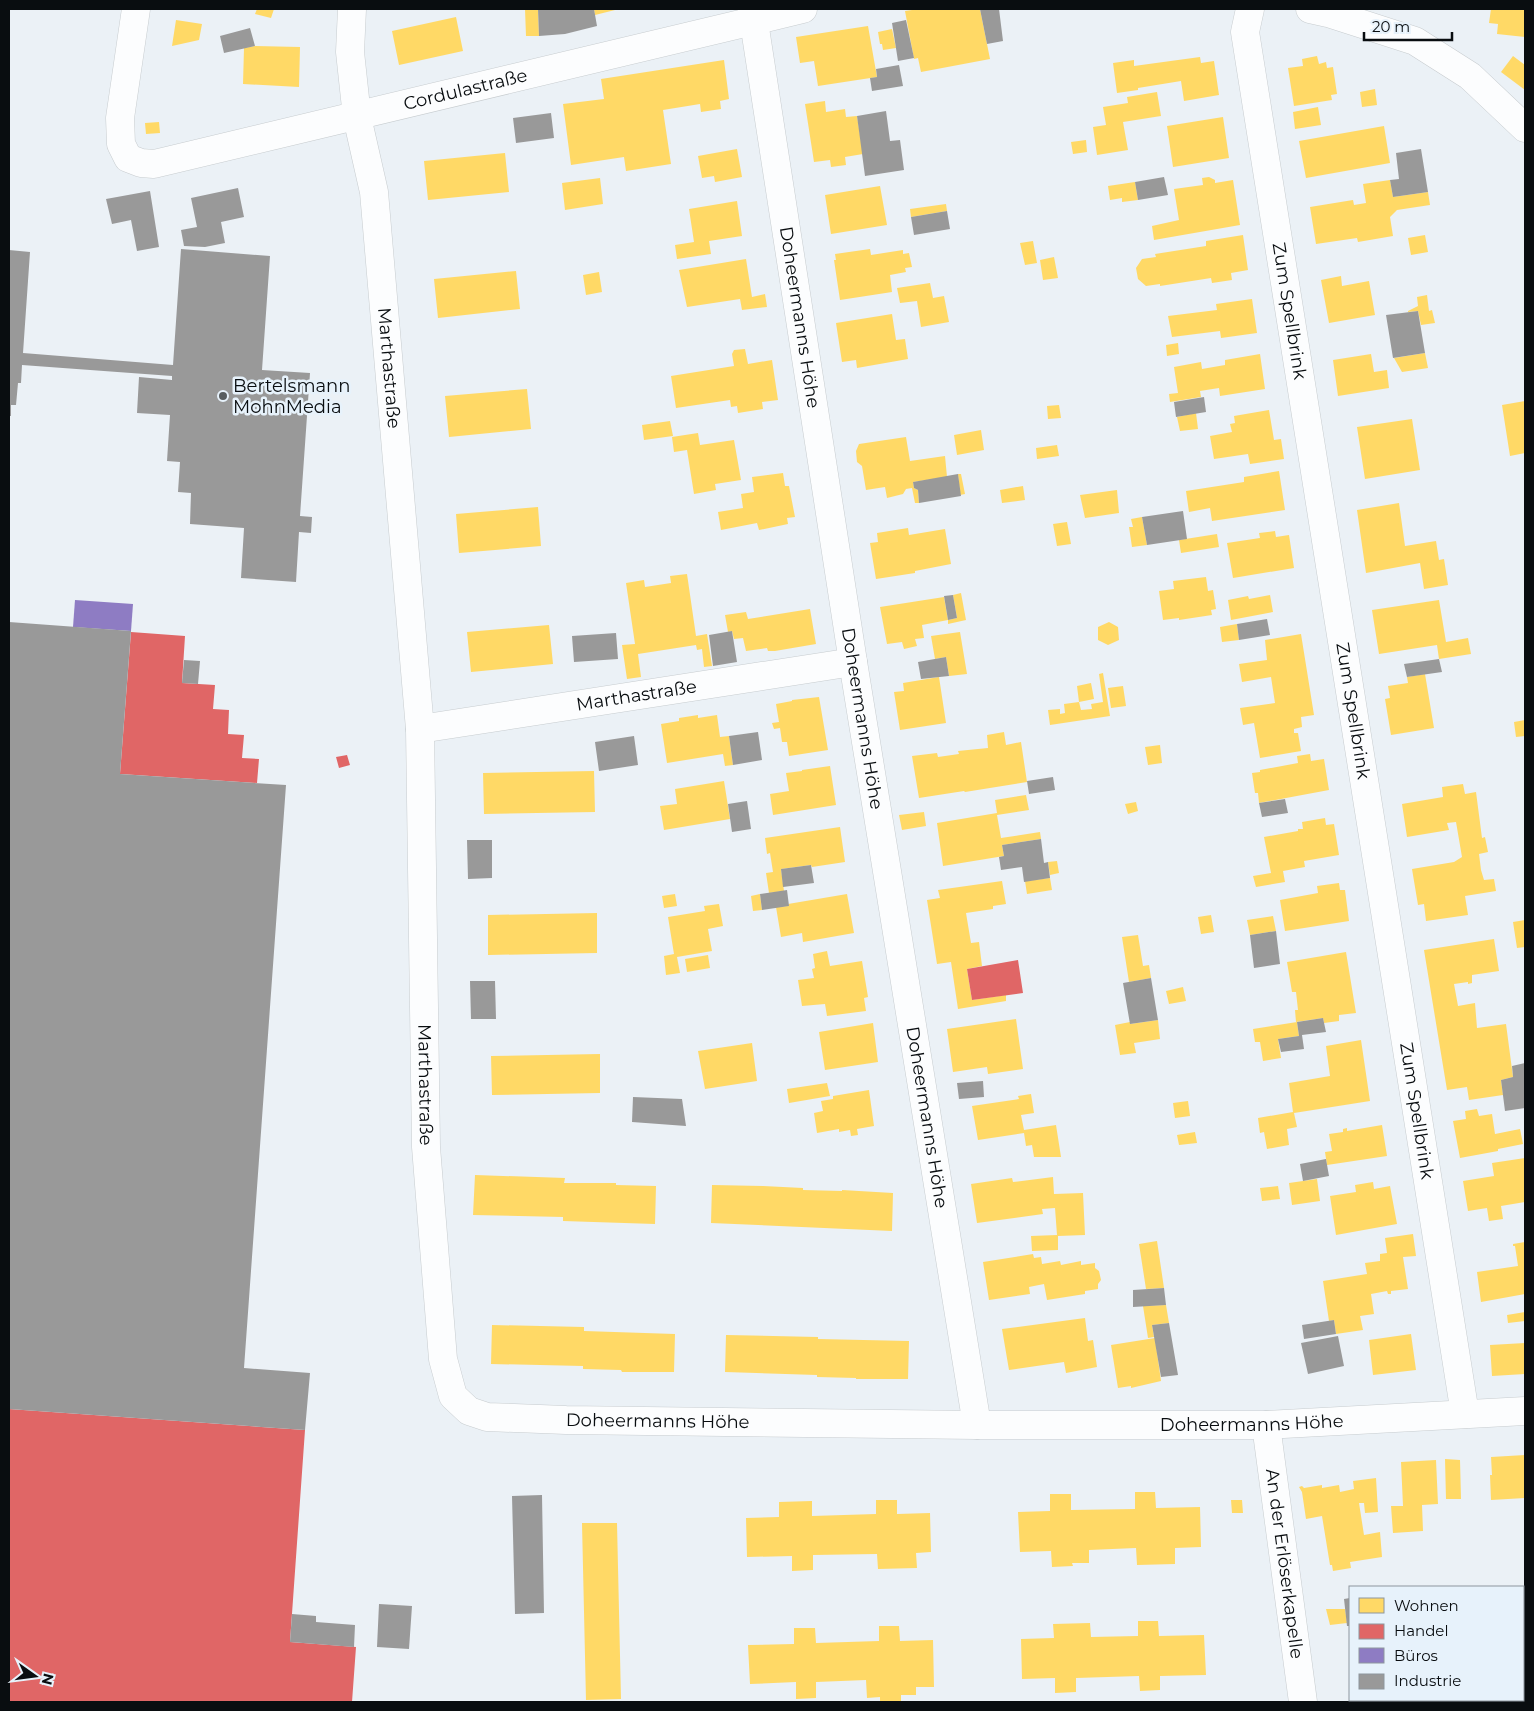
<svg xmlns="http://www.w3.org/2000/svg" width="1534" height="1711" font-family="Montserrat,sans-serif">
<rect width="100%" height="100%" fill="#ebf1f6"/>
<path fill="#ffd966" d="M257 9H274L271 18 255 14Z
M525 9H538L539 36H526Z
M594 9H619L595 15Z
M919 9H980L990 59 921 72 918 58 914 59 905 11Z
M1491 9H1525V37L1497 34 1498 24 1489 23Z
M456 17 463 51 399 65 392 31Z
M176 20 202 24 199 40 172 46Z
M868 26 877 77 818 86 814 61 800 63 796 37Z
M892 29 896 48 883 50 882 44H880L878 32Z
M255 46 300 47 299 87 243 84 244 48Z
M1317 56 1319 64 1326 62 1327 68 1333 67 1337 94 1331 95 1332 100 1294 106 1288 68 1303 66 1302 59Z
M1513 56 1525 65V90L1501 72Z
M1200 57 1201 63 1214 61 1219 95 1184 101 1181 81 1138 88V90L1117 93 1113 63 1134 60V66Z
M724 60 729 99 720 101 721 109 701 112 700 104 663 110 671 164 626 171 624 157 571 165 563 104 604 99 601 79Z
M1375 89 1377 105 1362 107 1360 92Z
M1157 92 1161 116 1123 122 1128 150 1097 155 1093 127 1106 125 1103 107 1128 103 1127 97Z
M825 101 826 112 845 109 846 117 857 116 863 154 845 157 846 165 831 167 830 160 814 162 805 104Z
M1318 107 1321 125 1295 129 1293 112Z
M1223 117 1229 158 1173 167 1167 126Z
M159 122 160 133 146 134 145 123Z
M1384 126 1390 163 1306 178 1299 141Z
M1086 140 1087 152 1073 154 1071 142Z
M737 149 742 177 715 182 714 176 702 178 698 156Z
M505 153 509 192 428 200 424 161Z
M1209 177 1215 180V183L1233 180 1240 225 1154 240 1152 226 1179 220 1174 189 1203 185 1202 178Z
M600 178 603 204 565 210 562 183Z
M1390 180 1393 197 1428 192 1430 205 1397 210 1390 217 1393 236 1358 242 1357 238 1316 244 1310 207 1353 200 1354 205 1366 203 1363 184Z
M1135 182 1138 200 1122 202V198L1110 200 1108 186Z
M880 186 887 225 831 234 825 195Z
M737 201 742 236 709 241 711 254 677 259 675 245 694 242 689 209Z
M946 204 947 211 911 217 910 209Z
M1243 235 1248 270 1231 273 1232 280 1212 283 1211 278 1160 286V284L1146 286 1138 279 1136 268 1142 259 1156 257 1155 254 1206 246V241Z
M1425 235 1428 252 1411 255 1408 238Z
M1033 241 1037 263 1025 265 1020 243Z
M870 249 871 255 903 250V254L909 253 912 267 905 268 906 272 890 275 892 292 840 300 834 260H836L835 254Z
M1054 257 1058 278 1043 280 1040 260Z
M746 259 752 297 765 294 767 307 742 310 740 299 687 307 679 270Z
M516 271 520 309 438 318 434 279Z
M599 272 602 292 586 295 583 275Z
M1341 276 1342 286 1369 281 1375 315 1329 323 1321 280Z
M930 283 933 298 944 296 949 322 921 327 917 301 900 303 897 288Z
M1427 295 1429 311 1432 310 1435 323 1421 325 1418 311 1408 312V311L1418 306 1417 297Z
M1252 299 1257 333 1221 338 1220 331 1172 337 1168 316 1217 310 1216 304Z
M892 314 896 340 905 339 908 359 857 368 856 360 842 362 836 323Z
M1178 343 1179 354 1167 356 1166 345Z
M745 349 748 364 772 360 778 400 762 402 763 409 738 413 737 406 731 407 730 400 676 408 671 376 734 366 732 354 734 350Z
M1425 353 1428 368 1402 372 1394 358Z
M1260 354 1265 389 1220 396 1219 388 1200 391 1201 397 1170 402 1169 394 1178 393 1174 367 1201 362 1202 369 1225 365V360Z
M1371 354 1374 372 1387 370 1389 388 1338 396 1333 360Z
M527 389 531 429 449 437 445 396Z
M1525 401V453L1510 456 1502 405Z
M1059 405 1061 418 1048 419 1047 406Z
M1269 410 1274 440 1281 439 1284 459 1250 464 1248 454 1214 459 1210 436 1232 432 1230 424 1235 423 1234 416Z
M1196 413 1198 429 1180 431 1177 417Z
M1412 419 1420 470 1365 479 1357 427Z
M670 421 673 436 644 440 642 425Z
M981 430 984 450 957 455 954 435Z
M698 433 700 445 734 440 741 480 715 484 716 490 694 494 687 450 674 452 672 437Z
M906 437 910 461 945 456 947 477 913 482 914 488 918 490 919 503H915L912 488 906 489 903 494 887 498 885 487 866 490 862 466 857 462 856 451 859 444Z
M1057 445 1059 456 1037 459 1036 448Z
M1279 471 1285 510 1212 521 1210 508 1189 512 1186 491 1244 482V477Z
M783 473 785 486H789L795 517 787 518 788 524 759 530 757 523 721 530 718 512 743 508 741 494 754 492 752 477Z
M958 474H961L965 494 960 495Z
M1023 486 1025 500 1002 503 1000 490Z
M1117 490 1119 513 1085 518 1080 495Z
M1399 503 1405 546 1436 541 1439 560 1444 559 1448 585 1424 589 1420 563 1366 573 1357 510Z
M538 507 541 546 459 553 456 514Z
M1142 517 1147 545 1132 547 1129 527H1133L1131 519Z
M1067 522 1071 544 1057 546 1053 524Z
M908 528 909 535 945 529 951 564 915 571V573L876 579 870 543 878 542 877 533Z
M1275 531 1276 537 1289 535 1294 568 1233 578 1227 543 1260 538 1259 533Z
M1217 534 1219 547 1181 553 1179 540Z
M687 574 696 636 707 634 712 666 704 667 702 649 697 650 696 645 638 654 641 677 627 679 622 645 635 644 626 583 644 580 645 587 671 583 670 576Z
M1206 577 1208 591 1213 590 1216 609 1211 610 1212 615 1179 620V618L1163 620 1159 591 1174 589 1173 581Z
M961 593 966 620 948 624V620L957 618 953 595Z
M1270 595 1273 612 1231 620 1228 600 1248 596 1249 599Z
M944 597 948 620 922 625 924 638 915 639 917 646 904 649 902 642 887 644 880 607Z
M1439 600 1446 642 1468 638 1471 654 1439 659 1437 645 1379 654 1372 610Z
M810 609 816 644 775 651H768L767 648 746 651 743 638 734 639 732 631 728 632 725 615 746 612 748 619Z
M1109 622 1118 627 1119 640 1108 645 1098 640V627Z
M1237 624 1239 640 1222 642 1220 627Z
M549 625 553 664 471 672 467 632Z
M960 632 967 674 949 676 946 657 935 659 931 636Z
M1301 634 1314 715 1301 717 1302 727 1294 729V733H1298L1301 751 1260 758 1254 723 1243 725 1240 708 1275 703 1271 677 1242 682 1239 664 1267 660 1265 640Z
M1103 673 1110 716 1050 725 1048 710 1060 709V714L1065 713 1064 704 1079 702 1081 710 1092 709 1091 704 1103 702 1099 674Z
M1425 674 1434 728 1391 735 1385 699 1390 698 1388 686 1408 683 1407 677Z
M939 677 946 723 900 730 894 692 904 691 903 683Z
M1091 683 1094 699 1079 702 1077 686Z
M1123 686 1126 706 1111 708 1108 688Z
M819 697 828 750 789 756 787 742H782L780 728 774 729 772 723 779 722 776 704 792 701V700Z
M698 715V718L717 715 720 737 729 736 733 765 725 766 723 754 667 763 661 724 679 721V718Z
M1525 720V736L1516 737 1514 722Z
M1004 732 1006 745 1021 742 1027 782 965 792 964 791 919 798 912 756 937 753 938 757 959 754 958 751 988 748 987 735Z
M1160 745 1162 763 1148 765 1145 747Z
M1310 754 1311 761 1324 759 1329 790 1259 803 1258 793H1255L1252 773 1260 772V770L1298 763 1297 756Z
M830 766 836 805 773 815 770 794 789 791 786 773 802 771V770Z
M594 771 595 812 484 814 483 773Z
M724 781 730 819 664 830 660 806 677 804 675 789Z
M1463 784 1465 794 1476 792 1482 838 1485 837 1488 852 1479 854 1481 870 1484 880 1494 879 1496 891 1465 896 1468 915 1426 921 1424 904 1418 905 1412 869 1454 862 1462 857 1456 822 1447 823 1449 830 1407 837 1402 804 1443 797 1442 787Z
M1026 795 1029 810 997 815 1001 838 1040 832 1041 839 1002 845 1004 856 943 866 937 823 997 813 995 800Z
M1136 802 1138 811 1128 814 1125 804Z
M924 812 926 826 902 830 899 815Z
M1325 818 1326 825 1334 824 1339 855 1304 861 1305 867 1283 871 1285 882 1256 887 1253 876 1271 873 1264 837 1298 831V829H1303L1302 822Z
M840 827 845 862 812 867 811 865 781 869 784 891 769 893 766 873 773 872 770 853 767 854 765 838Z
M1057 861 1059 873 1050 875 1048 862Z
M1050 878 1052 890 1027 894 1025 881Z
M1002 881 1006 904 993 906V909L966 913 971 943 979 942 982 966 967 969 972 1000 1006 995V1001L958 1009 951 962 937 964 927 900 940 898 938 890Z
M1339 883 1340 890H1345L1349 921 1285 931 1280 900 1318 893 1317 886Z
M675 894 677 906 664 908 662 896Z
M760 894 762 910 753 911 751 896Z
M847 894 854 933 803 942 802 933 781 937 776 907 789 906 788 904Z
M719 904 723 926 708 929 712 951 677 957 680 973 666 975 664 956 674 954 668 917 705 911 704 906Z
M597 913V953L488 955V915Z
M1211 915 1214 932 1201 934 1198 917Z
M1273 916 1276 931 1250 935 1247 920Z
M1525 920V947L1517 948 1513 922Z
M1138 935 1143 966 1149 965 1151 978 1129 982 1122 937Z
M1494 939 1499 971 1472 975V983L1468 984V982L1454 984 1458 1006 1475 1003 1477 1028 1506 1024 1513 1077 1501 1080 1503 1095 1469 1100 1467 1087 1447 1090 1424 950Z
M827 951 830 966 862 961 868 997 864 998 866 1011 827 1016 825 1004 802 1006 798 980 814 978 812 969 815 968 813 954Z
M1346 952 1356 1013 1339 1015V1021L1324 1023 1323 1018 1296 1022 1295 1010H1298L1296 992H1292L1287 962Z
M708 955 710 968 687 972 685 959Z
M1183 987 1186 1001 1169 1004 1166 991Z
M1016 1019 1023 1069 988 1074 987 1067 953 1072 947 1029Z
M1158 1020 1160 1039 1134 1043 1136 1053 1120 1055 1115 1025 1130 1022V1024Z
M1297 1022 1299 1036 1278 1039 1281 1058 1263 1061 1260 1042H1255L1253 1029Z
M873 1023 878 1062 825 1070 819 1032Z
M1361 1040 1370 1101 1294 1113 1297 1127 1287 1129 1289 1145 1267 1149 1264 1132 1260 1133 1258 1118 1293 1112 1289 1083 1330 1076 1326 1046Z
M752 1043 757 1081 705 1089 698 1051Z
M600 1054V1093L492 1095 491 1056Z
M827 1083 830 1096 789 1103 787 1089Z
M869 1090 874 1126 857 1129 858 1135 851 1136 850 1130 839 1132V1129L817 1133 814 1113 823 1111 821 1101 833 1099V1096Z
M1031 1094 1034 1113 1021 1115 1024 1130 1056 1125 1061 1157H1034L1032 1145 1026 1146 1024 1133 978 1140 972 1106 1019 1099 1018 1096Z
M1188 1101 1190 1116 1175 1118 1173 1103Z
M1477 1109 1479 1116 1492 1114 1495 1134 1520 1129 1523 1144 1498 1149V1151L1460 1158 1453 1121 1466 1119 1465 1111Z
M1382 1125 1387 1156 1327 1165 1325 1152 1332 1151 1329 1134 1343 1132V1129L1347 1128V1131Z
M1195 1132 1197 1143 1179 1145 1177 1135Z
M1525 1158V1202L1501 1206 1503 1219 1489 1221 1487 1208 1468 1211 1463 1181 1494 1176 1492 1163Z
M475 1175 565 1178 564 1183H616V1185L656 1186 655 1224 563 1221V1217L473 1215Z
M1053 1177 1054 1194 1083 1193 1085 1235 1058 1236V1250L1032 1251 1031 1236 1057 1235 1055 1208 1042 1209 1043 1214 977 1223 971 1184 1012 1178 1013 1182Z
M1317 1179 1320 1201 1292 1205 1289 1183Z
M1373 1182 1374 1189 1390 1186 1397 1224 1336 1235 1330 1196 1356 1192 1355 1185Z
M712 1185 763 1186 803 1188V1190L842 1191V1190L893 1193 892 1231 711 1223Z
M1278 1186 1280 1199 1262 1201 1260 1188Z
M1413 1234 1416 1256 1403 1257 1408 1289 1391 1291V1294H1388L1387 1291 1371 1294 1374 1314 1360 1316 1363 1330 1336 1334 1334 1320 1329 1321 1323 1281 1367 1274 1365 1263 1380 1261V1254L1387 1253 1385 1238Z
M1157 1241 1164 1288 1146 1289 1139 1244Z
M1525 1242V1294L1481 1302 1477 1272 1518 1266 1515 1246H1513V1244Z
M1033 1254 1034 1258 1041 1257 1042 1264 1060 1261 1061 1265 1081 1261V1265L1095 1263V1268L1099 1271 1101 1280 1098 1284V1289L1085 1291V1294L1047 1300 1044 1284 1029 1287 1030 1294 989 1300 983 1262Z
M1166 1305 1169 1323 1152 1325 1154 1337 1148 1338 1143 1306Z
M1525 1312V1321L1508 1323 1507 1315Z
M1085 1318 1088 1341 1093 1340 1097 1367 1066 1373 1064 1362 1009 1370 1002 1329Z
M492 1325 584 1327V1331L675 1334 674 1372H622L621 1370 583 1369V1366L491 1364Z
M1411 1334 1416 1370 1373 1375 1369 1340Z
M726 1335 818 1337V1339L909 1341 908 1379H856V1378L817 1377V1375L725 1372Z
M1155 1338 1161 1381 1131 1388V1386L1118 1388 1111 1345Z
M1525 1343V1374L1492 1376 1490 1345Z
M1525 1455V1498L1491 1500 1490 1475H1492L1491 1457Z
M1445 1459 1460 1460 1461 1499H1446Z
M1436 1460 1438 1504 1422 1505 1423 1531 1393 1533 1391 1506H1403L1401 1462Z
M1376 1478 1378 1512 1365 1513 1364 1503H1359L1364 1535 1380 1532 1382 1557 1350 1562 1351 1568 1333 1571 1332 1565H1330L1322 1516 1306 1519 1302 1492 1299 1487 1302 1486 1304 1488 1322 1485V1488L1339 1485 1340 1492 1354 1489 1353 1481Z
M1135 1492H1155L1156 1508 1200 1507 1201 1547 1175 1548V1564L1137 1565 1136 1548 1089 1550V1563H1072L1073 1566 1052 1567 1051 1551 1020 1552 1018 1512 1050 1511V1494H1071V1510L1135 1509Z
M876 1500H897V1514L930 1513 931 1552 916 1553 917 1568 878 1569 877 1554 813 1555V1570L792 1571V1556L747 1557 746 1518 779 1517V1502L812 1501V1516L876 1514Z
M1231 1500H1242L1243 1513H1232Z
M582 1523H617L621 1699 586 1700Z
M1326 1609H1345L1347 1623 1330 1625Z
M1138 1621H1158L1159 1636 1204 1635 1206 1675 1160 1676V1690L1140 1691 1139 1676 1076 1678V1692L1055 1693V1678L1022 1679 1021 1639 1054 1638 1053 1624 1090 1623 1091 1637 1138 1636Z
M879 1626H899L900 1641 933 1640 934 1687H916V1695H901V1702H880V1697L867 1698 866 1680 816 1682V1698L796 1699V1682L750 1684 748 1645 794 1644V1628H815L816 1643 879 1641Z
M1525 1657V1688L1523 1693V1662Z"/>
<path fill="#e06666" d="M131 632 185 636 182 683 215 685 213 709 229 710 228 734 244 735 242 758 259 759 257 783 120 774Z
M347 755 350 765 339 768 336 757Z
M1018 960 1023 993 972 1000 967 969Z
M9 1409 305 1430 290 1642 356 1647 352 1702H9Z"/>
<path fill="#8e7cc3" d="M75 600 133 604 131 631 73 627Z"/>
<path fill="#999" d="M538 9H594L597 26 565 34 539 36Z
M980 9H999L1003 41 987 44Z
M906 20 914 58 898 61 892 23Z
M250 28 255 46 224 53 220 36Z
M899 65 903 86 872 91 870 78 877 77 876 69Z
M886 111 890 141 900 140 904 170 865 176 857 116Z
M551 113 554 138 516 143 513 118Z
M1421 149 1428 192 1393 197 1390 180 1399 179 1396 153Z
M1164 177 1168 195 1138 200 1135 182Z
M238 188 244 217 221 222 225 243 205 247 184 246 181 230 197 227 191 198Z
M150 191 159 247 137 251 131 220 112 224 106 199Z
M947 211 950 229 914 235 911 217Z
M181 249 270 256 262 370 310 373 300 516 312 517 311 533 299 532 296 582 241 578 244 528 190 524 191 493 178 492 180 462 167 461 170 415 137 413 139 377 172 380V376L22 365 21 383H18L16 405H11V416H9V250L30 252 23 353 173 365Z
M1418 311 1425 353 1393 358 1386 315Z
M1204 397 1206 412 1176 417 1174 402Z
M958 474 961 496 919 503 918 490 914 488 913 482Z
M1183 511 1187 539 1147 545 1142 517Z
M953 595 957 618 948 620 944 596Z
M1267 619 1270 635 1239 640 1237 624Z
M9 622 131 631 120 774 286 785 244 1368 310 1373 305 1430 9 1409Z
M732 631 737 662 713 666 709 635Z
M616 633 618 659 574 662 572 636Z
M946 657 949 676 921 679 918 662Z
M1439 659 1442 672 1407 677 1404 664Z
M184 660 200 661 198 684 182 683Z
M758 732 762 760 733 765 729 736Z
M634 736 638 765 599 771 595 742Z
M1053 777 1055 790 1029 794 1027 781Z
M1285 799 1288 813 1262 817 1259 803Z
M747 801 751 829 732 832 728 804Z
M1041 839 1044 863 1048 862 1050 878 1024 882 1022 867 1001 870 999 857 1004 856 1002 845Z
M467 840H492V878L468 879Z
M811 865 814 883 783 887 781 869Z
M787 890 789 906 762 910 760 894Z
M1276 931 1280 964 1254 968 1250 935Z
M1151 978 1158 1020 1130 1024 1123 983Z
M470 981H495L496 1019H471Z
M1323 1018 1326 1032 1302 1035 1304 1049 1281 1052 1278 1039 1299 1036 1297 1022Z
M1525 1063V1108L1505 1111 1501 1080 1513 1077 1512 1066Z
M983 1081 984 1097 959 1099 957 1083Z
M633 1097 682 1099 686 1126 632 1122Z
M1326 1159 1329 1176 1303 1181 1300 1164Z
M1164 1288 1166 1305 1133 1307V1290Z
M1334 1320 1336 1334 1304 1339 1302 1325Z
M1169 1323 1178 1375 1161 1377 1152 1325Z
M1338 1336 1344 1366 1308 1374 1301 1343Z
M542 1495 544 1613 515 1614 512 1496Z
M1350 1598V1626H1347L1344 1599Z
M379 1604 412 1606 409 1649 377 1647Z
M292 1614 316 1616V1622L355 1625 354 1647 290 1642Z"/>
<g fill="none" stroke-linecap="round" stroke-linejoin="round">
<g stroke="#c7cccf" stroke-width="29">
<g id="minor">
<path id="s1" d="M136 9 120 118 121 144 128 158 141 163 154 164 803 9"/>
<path id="s2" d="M352 9 350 52 357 117 374 192 420 729 426 1147 443 1359 453 1396 469 1411 487 1417 566 1420 977 1425H1266L1525 1411"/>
<path id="s3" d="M752 9 853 662 977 1425"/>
<path id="s4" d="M1250 9 1245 32 1465 1414"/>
<path d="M1310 9 1328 13 1415 41 1470 76 1525 128"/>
<path id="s5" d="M420 729 853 662"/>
<path id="s6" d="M1266 1425 1303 1702"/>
</g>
</g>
<use href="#minor" stroke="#fcfdfe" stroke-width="28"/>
</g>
<circle fill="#585d60" stroke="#e7f2fb" stroke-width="2" cx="223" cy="396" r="5"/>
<g text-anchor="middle" stroke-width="5" stroke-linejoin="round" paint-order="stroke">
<g font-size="18" fill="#090d10" stroke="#e7f2fb">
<text dy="6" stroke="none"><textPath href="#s1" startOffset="499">Cordulastraße</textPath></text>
<text dy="6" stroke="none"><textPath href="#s4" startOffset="306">Zum Spellbrink</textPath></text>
<text dy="6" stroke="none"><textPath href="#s3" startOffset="312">Doheermanns Höhe</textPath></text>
<text dy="6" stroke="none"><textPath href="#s2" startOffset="362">Marthastraße</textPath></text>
<text dy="6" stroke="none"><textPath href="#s5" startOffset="219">Marthastraße</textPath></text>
<text dy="6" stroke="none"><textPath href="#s4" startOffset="711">Zum Spellbrink</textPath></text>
<text dy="6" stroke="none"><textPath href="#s3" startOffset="718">Doheermanns Höhe</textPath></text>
<text dy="6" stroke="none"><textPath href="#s2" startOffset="1080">Marthastraße</textPath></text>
<text dy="6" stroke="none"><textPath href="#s4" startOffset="1116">Zum Spellbrink</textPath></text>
<text dy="6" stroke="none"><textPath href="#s3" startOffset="1122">Doheermanns Höhe</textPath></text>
<text dy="6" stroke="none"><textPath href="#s2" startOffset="1605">Doheermanns Höhe</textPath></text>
<text dy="6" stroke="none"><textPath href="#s2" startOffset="2199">Doheermanns Höhe</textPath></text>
<text dy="6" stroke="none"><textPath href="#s6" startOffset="140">An der Erlöserkapelle</textPath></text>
</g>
<g font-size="18" fill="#090d10" stroke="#e7f2fb" text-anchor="start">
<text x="233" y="392">Bertelsmann<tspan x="233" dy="21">MohnMedia</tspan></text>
</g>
</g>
<rect width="1534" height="1711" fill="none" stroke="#090d10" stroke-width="20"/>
<rect x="1349" y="1586" width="175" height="115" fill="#e7f2fb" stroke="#8e969d"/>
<rect x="1359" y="1598" width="25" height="15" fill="#ffd966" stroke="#8e969d"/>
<text x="1394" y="1611" font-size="15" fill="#090d10">Wohnen</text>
<rect x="1359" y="1624" width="25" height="15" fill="#e06666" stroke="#8e969d"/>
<text x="1394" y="1636" font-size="15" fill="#090d10">Handel</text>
<rect x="1359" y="1648" width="25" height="15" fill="#8e7cc3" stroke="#8e969d"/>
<text x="1394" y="1661" font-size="15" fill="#090d10">Büros</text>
<rect x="1359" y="1674" width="25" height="15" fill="#999999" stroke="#8e969d"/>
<text x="1394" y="1686" font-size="15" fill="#090d10">Industrie</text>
<g transform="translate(35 1676) rotate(104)" stroke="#e7f2fb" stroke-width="4" paint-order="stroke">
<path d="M0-4L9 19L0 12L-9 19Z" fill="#090d10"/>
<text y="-8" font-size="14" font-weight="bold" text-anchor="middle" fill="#090d10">N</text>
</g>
<path d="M1364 32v8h88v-8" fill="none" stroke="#090d10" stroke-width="2.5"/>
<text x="1372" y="32" font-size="15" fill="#090d10" stroke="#e7f2fb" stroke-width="4" paint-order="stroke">20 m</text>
</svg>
